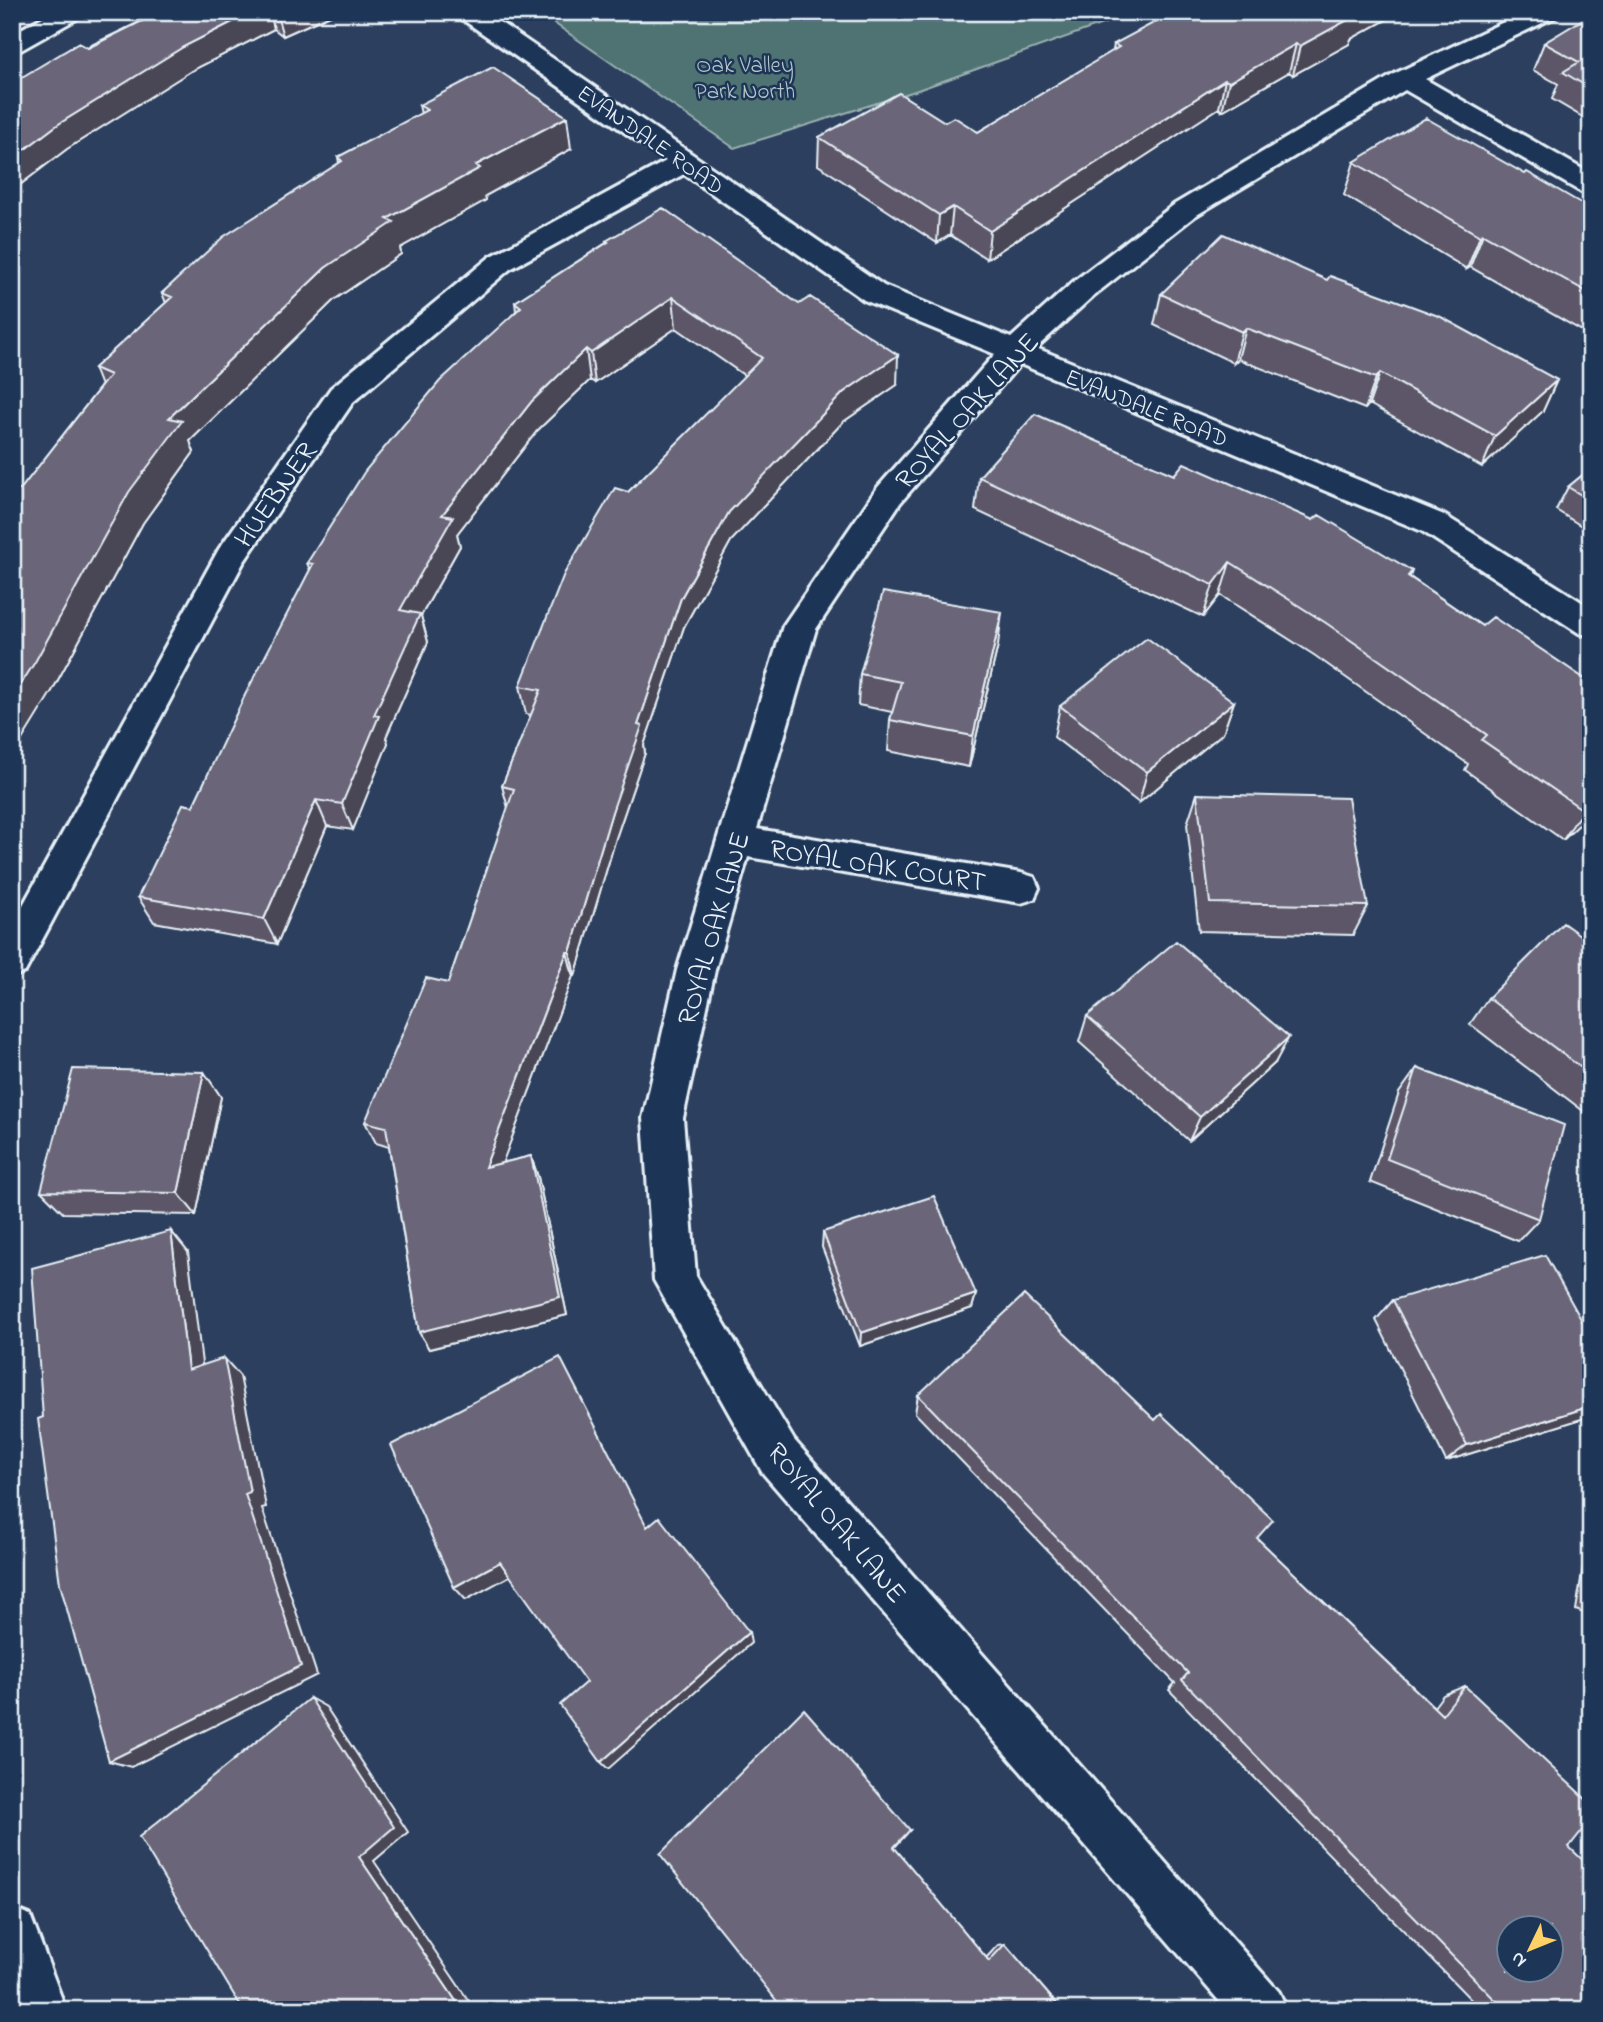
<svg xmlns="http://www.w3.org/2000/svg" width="1603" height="2022" font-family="'Indie Flower',sans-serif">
<rect width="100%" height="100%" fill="#2c3f5e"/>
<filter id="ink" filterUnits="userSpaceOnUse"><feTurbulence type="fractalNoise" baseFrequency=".0143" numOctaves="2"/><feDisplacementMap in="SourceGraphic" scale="14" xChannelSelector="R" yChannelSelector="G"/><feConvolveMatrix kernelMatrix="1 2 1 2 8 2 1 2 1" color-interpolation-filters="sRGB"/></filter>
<g filter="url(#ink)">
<path fill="#507272" stroke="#9cb2b5" stroke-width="2" d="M538 12H1136L915 91 734 148Z"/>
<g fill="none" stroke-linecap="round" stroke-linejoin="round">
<g stroke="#e8f1f8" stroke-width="6">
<path id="minor" d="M52 12H83L80 17 21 50 12 53V34Z
M456 12H485L884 286 1011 338 1073 282 1175 204 1396 73 1525 12H1558L1555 17 1425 79 1591 174V194L1581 192 1405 90 1195 216 1093 296 1036 348 1444 515 1591 608V636L1579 633 1422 531 1020 364 900 503 816 629 757 829 1021 873 1034 877 1039 888 1034 899 1021 903 748 857 715 970 683 1118 696 1276 794 1440 1279 1992 1287 2010H1227L762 1472 654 1280 643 1118 677 970 783 626 878 487 995 354 864 300 684 174 510 269 353 402 243 563 25 972 12 977V925L219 549 331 388 490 257 666 161 459 17Z
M12 1908 30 1915 66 2010H14Z"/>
</g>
<use href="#minor" fill="#1d3557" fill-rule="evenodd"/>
</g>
<path fill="#5b5767" stroke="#e8f1f8" stroke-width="2" d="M160 12H337L283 36 274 29 191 71 67 149 12 191V90L14 89 12 83Z
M1591 16V122L1552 99 1558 84 1533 70 1544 43Z
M1351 39 1349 44 1293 75 1289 72 1222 111 1219 108 987 259 950 235 937 243 818 165 819 137 945 122 978 132 1113 51 1114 44Z
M419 105 571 149 485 196 486 200 400 248 401 254 334 300 190 441 194 452 143 523 52 691 20 490 101 386 94 368 166 303 162 293 339 163 338 157 421 114Z
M1354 162 1525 174 1591 209V336L1470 267 1467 269 1344 195Z
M606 241 897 385 843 422 731 541 684 627 644 745 645 753 616 838 575 976H573L502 1163 531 1156 538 1177 567 1315 429 1349 419 1332 389 1147 376 1143 365 1122 448 983 508 808 502 786 531 715 526 714 520 686 628 492 745 376 676 328 595 383 590 380 537 431 457 534 460 546 421 616 428 642 386 737 388 743 353 830 327 826 277 944 154 922 138 897 193 806 310 570 307 563 516 311 515 302 606 243Z
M1327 280 1557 380 1543 411 1482 467 1369 404 1365 409 1238 359 1234 363 1154 325 1161 294Z
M1591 468V532L1556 510 1568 487Z
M1174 475 1412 571 1410 577 1482 626 1591 683V813L1563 840 1465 770 1468 764 1314 655 1220 595 1203 617 975 510 979 477Z
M998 645 969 767 888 751 890 720 892 712 858 705 860 674Z
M1234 702 1223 733 1139 803 1054 737 1060 706Z
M1197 794 1368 906 1353 935 1199 931 1187 824Z
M1591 943V1117L1470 1024 1488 998Z
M1087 1016 1275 1063 1189 1141 1079 1042Z
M1417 1068 1539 1219 1518 1241 1370 1182 1399 1093Z
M204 1072 221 1097 196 1215 63 1213 41 1191Z
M823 1232 976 1294 972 1308 860 1346 822 1247Z
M1393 1300 1591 1416 1446 1461 1376 1320Z
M918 1395 1257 1538 1434 1707 1443 1695 1465 1686 1569 1847 1591 2010H1481L1169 1690 1175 1683 915 1413Z
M1591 1516V1616L1576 1610Z
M910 1830 894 1848 986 1958 998 1945 1005 1944 1062 2010 660 1854Z"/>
<path fill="#4a4754" stroke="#e8f1f8" stroke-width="2" d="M252 12H270L274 29 191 71 67 149 12 191V159L57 125 183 47Z
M276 12H337L283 36Z
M1355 12H1401L1351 39 1349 44 1293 75 1300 46Z
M1296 44 1289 72 1222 111 1229 82Z
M1225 80 1219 108 987 259 990 231Z
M567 117 571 149 485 196 486 200 400 248 401 254 334 300 190 441 194 452 143 523 52 691 12 756V698L169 418 325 268 387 219 476 165Z
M953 207 950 235 937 243 939 215Z
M1483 234 1470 267 1467 269 1480 236Z
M673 297 676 328 595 383 591 353Z
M1246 328 1238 359 1234 363 1242 332Z
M586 349 590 380 537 431 457 534 460 546 421 616 428 642 386 737 388 743 353 830 342 804 374 715 400 610 442 515 532 401Z
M898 355 897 385 843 422 731 541 684 627 644 745 645 753 616 838 575 976 570 952 638 725 681 598 729 512 844 392Z
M1380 373 1369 404 1365 409 1376 378Z
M1557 380 1543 411 1482 467 1495 436Z
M1230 562 1220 595 1203 617 1213 585Z
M1002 612 998 645 969 767 973 736Z
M1234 702 1223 733 1139 803 1147 772Z
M316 800 327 826 277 944 264 919Z
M1591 802V813L1563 840 1583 810Z
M567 952 573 976 493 1188 485 1167Z
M1289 1037 1275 1063 1189 1141 1200 1117Z
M204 1072 221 1097 196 1215 178 1193Z
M531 1156 538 1177 567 1315 429 1349 419 1332Z
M171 1231 188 1252 205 1387 188 1370Z
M976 1294 972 1308 860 1346 861 1333Z
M224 1358 240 1376 266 1507 262 1508 317 1675 131 1767 109 1761 245 1494Z
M1591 1406V1416L1446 1461 1467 1445Z
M500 1562 510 1576 466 1600 454 1587Z
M749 1632 751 1643 608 1769 601 1762Z
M310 1698 326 1707 408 1832 374 1861 475 2010H462L359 1857Z"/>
<path fill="#6a6578" stroke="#e8f1f8" stroke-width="2" fill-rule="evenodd" d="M160 12H252L183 47 57 125 12 159V90L17 87 12 83 79 43 88 48Z
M1174 12H1355L1353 13 1357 15 1300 46 1296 44 1229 82 1225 80 990 231 953 207 939 215 819 137 899 93 945 122 954 117 978 132 1119 47 1114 44Z
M1590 15 1591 16V89L1563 72 1579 62 1544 43Z
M493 67 567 117 476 165 480 168 387 219 394 222 325 268 169 418 182 421 129 492 35 662 12 698V489L20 490 110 375 94 368 172 297 162 293 223 237 342 161 338 157 427 110 419 105Z
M1426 118 1525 174 1527 172 1591 209V294L1483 234 1480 236 1354 162Z
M663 208 799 304 810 297 898 355 844 392 729 512 681 598 638 725 642 726 612 812 570 952H567L485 1167 531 1156 560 1297 419 1332 386 1127 365 1122 426 978 448 983 514 789 502 786 541 690 520 686 564 574 615 488 628 492 762 358 673 297 591 353 586 349 532 401 442 515 453 517 400 610 420 614 374 715 379 716 342 804 316 800 264 919 138 897 183 804 193 806 245 695 313 564 307 563 365 471 440 381 521 307 515 302 608 242 606 241Z
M1223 234 1327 280 1330 276 1441 317 1557 380 1495 436 1380 373 1376 378 1246 328 1242 332 1161 294Z
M1035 414 1174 475 1184 463 1313 520 1319 515 1412 571 1408 576 1482 626 1493 617 1591 683V802L1583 810 1482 740 1487 735 1326 623 1230 562 1213 585 979 477Z
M1591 468V501L1568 487Z
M883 592 1002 612 973 736 890 720 901 682 860 674Z
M1147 638 1234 702 1147 772 1060 706Z
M1197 794 1348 798 1368 906 1210 903Z
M1563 923 1591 943V1075L1488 998Z
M1176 941 1289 1037 1200 1117 1087 1016Z
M1417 1068 1564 1125 1539 1219 1387 1159Z
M73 1069 204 1072 178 1193 41 1191Z
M934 1196 976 1294 861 1333 823 1232Z
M171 1231 188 1370 224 1358 250 1492 245 1494 301 1666 109 1761 60 1584 38 1419 43 1417 32 1268Z
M1545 1255 1591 1337V1406L1467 1445 1393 1300Z
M1024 1295 1155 1420 1161 1414 1273 1520 1257 1538 1442 1715 1465 1686 1591 1804V1819L1569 1847 1591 1868V2010H1505L1182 1680 1188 1673 918 1395ZM1508 1928H1550V1970H1508Z
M560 1357 647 1527 659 1517 749 1632 601 1762 560 1705 586 1682 500 1562 454 1587 391 1445Z
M310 1698 394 1827 359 1857 462 2010H243L139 1837Z
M804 1709 910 1830 894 1847 989 1961 1005 1944 1062 2010H784L660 1854Z"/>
</g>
<g text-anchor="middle" stroke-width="5" stroke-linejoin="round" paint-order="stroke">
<g font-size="23" fill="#b3c5c9" stroke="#1d3557">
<text x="745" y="72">Oak Valley<tspan x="745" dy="26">Park North</tspan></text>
</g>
<g font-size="23" fill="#e8f1f8" stroke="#1d3557">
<text transform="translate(651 139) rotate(35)" y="8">EVANDALE ROAD</text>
<text transform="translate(1147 407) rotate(22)" y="8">EVANDALE ROAD</text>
</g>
<g font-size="28" fill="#e8f1f8" stroke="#1d3557">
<text transform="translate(966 410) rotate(-48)" y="10">ROYAL OAK LANE</text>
<text transform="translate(274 494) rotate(-55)" y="10">HUEBNER</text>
<text transform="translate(878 864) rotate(9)" y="10">ROYAL OAK COURT</text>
<text transform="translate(712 928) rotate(-74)" y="10">ROYAL OAK LANE</text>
<text transform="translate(838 1522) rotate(50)" y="10">ROYAL OAK LANE</text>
</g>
</g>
<rect width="1603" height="2022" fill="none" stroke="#1d3557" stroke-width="42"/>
<rect x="21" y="21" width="1561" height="1980" fill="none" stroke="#e8f1f8" stroke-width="2.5" filter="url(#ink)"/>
<g transform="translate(1530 1949) rotate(227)"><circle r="33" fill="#1d3557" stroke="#6e8097" stroke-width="2"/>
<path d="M0-5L12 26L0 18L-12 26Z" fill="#ffd166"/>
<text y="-10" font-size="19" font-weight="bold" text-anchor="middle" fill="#e8f1f8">N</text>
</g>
</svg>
